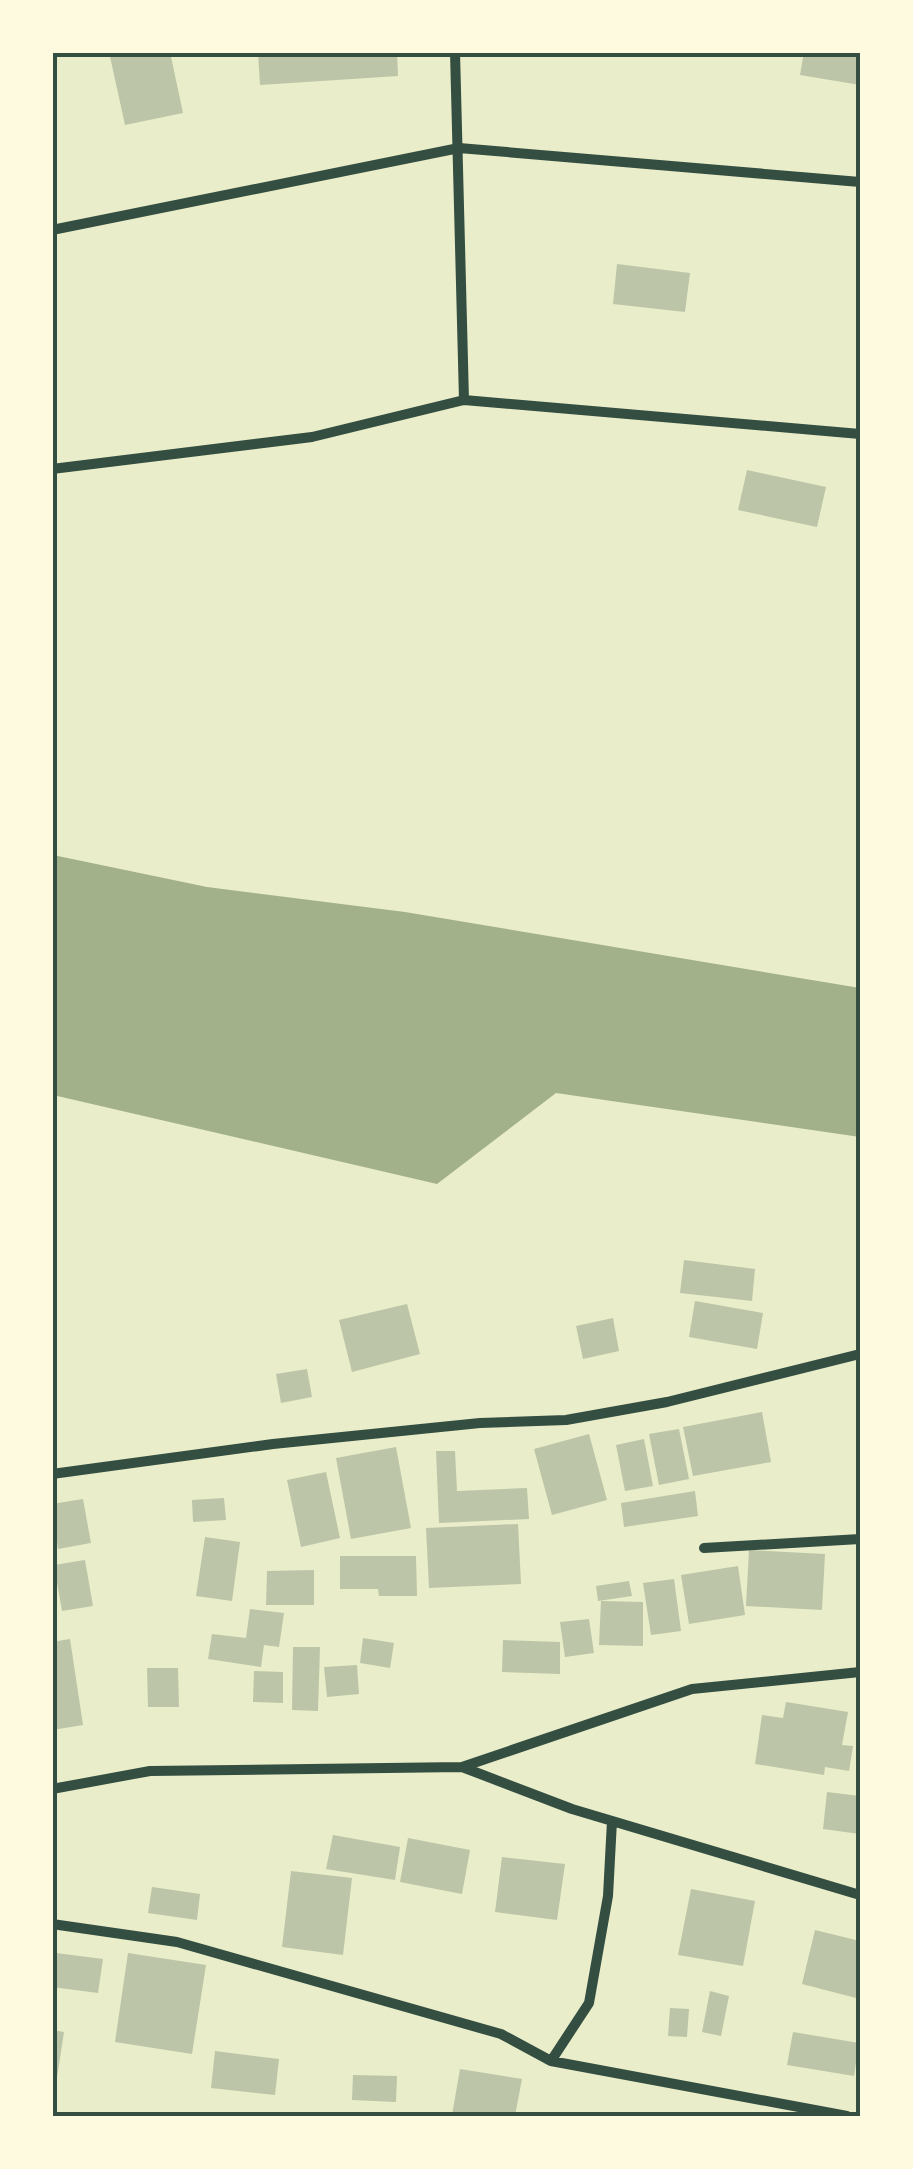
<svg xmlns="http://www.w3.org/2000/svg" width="913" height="2169" font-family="Arial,sans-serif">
<rect width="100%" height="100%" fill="#e9edc9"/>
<path fill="#a3b18a" d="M53 855 207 887 405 912 860 988V1137L556 1093 437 1184 53 1095Z"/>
<path fill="#bcc5a7" d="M109 52H170L183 113 125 125Z
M258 52H397L398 76 260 85Z
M804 52H860V85L800 75Z
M617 264 690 273 685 312 613 304Z
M747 470 826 487 817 527 738 510Z
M684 1260 755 1269 752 1301 680 1293Z
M695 1301 763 1313 757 1349 689 1337Z
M407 1304 420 1354 352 1372 339 1320Z
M613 1318 619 1351 583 1359 576 1326Z
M307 1369 312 1397 281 1403 276 1374Z
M762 1412 771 1462 693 1476 683 1427Z
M679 1429 689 1479 659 1485 649 1434Z
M589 1434 607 1500 552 1515 534 1449Z
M644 1439 653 1486 625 1491 616 1445Z
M396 1447 411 1528 351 1539 336 1458Z
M436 1451H455L457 1491 527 1488 529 1519 439 1523Z
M326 1472 340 1538 301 1547 287 1480Z
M695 1491 698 1516 624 1527 621 1503Z
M224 1498 226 1520 193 1522 192 1500Z
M83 1499 91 1543 58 1549 52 1504Z
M518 1524 521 1584 429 1588 426 1528Z
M205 1537 240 1542 232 1601 196 1596Z
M749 1550 825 1554 822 1610 746 1606Z
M340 1556H416L417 1596H379L378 1589H340Z
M85 1560 93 1606 62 1611 54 1565Z
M738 1566 745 1615 689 1624 681 1575Z
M314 1570V1605H266L267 1571Z
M674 1579 681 1631 651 1635 643 1583Z
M629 1581 632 1596 598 1601 596 1586Z
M601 1601 643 1602V1646L599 1645Z
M250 1609 284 1613 279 1647 264 1645 261 1667 208 1659 212 1634 246 1638Z
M589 1619 594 1653 565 1657 560 1622Z
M363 1638 394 1643 390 1668 360 1663Z
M70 1639 83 1725 52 1730V1642Z
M503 1640 560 1642V1674L502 1672Z
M293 1647H320L318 1711 292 1710Z
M357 1665 359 1694 327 1697 324 1667Z
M147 1668H178L179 1707H148Z
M254 1671 283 1672V1703L253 1702Z
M786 1702 848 1712 842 1745 853 1746 849 1771 825 1767 824 1775 755 1764 762 1715 783 1718Z
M827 1792 860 1796V1834L823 1829Z
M333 1835 400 1847 395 1880 326 1869Z
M408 1838 470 1850 462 1894 400 1882Z
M502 1857 565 1864 557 1920 495 1912Z
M291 1871 352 1878 343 1955 282 1947Z
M152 1887 200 1894 197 1920 148 1913Z
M691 1889 755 1901 743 1966 678 1955Z
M815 1930 860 1941V1999L802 1984Z
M56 1953 103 1959 98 1993 52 1987Z
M128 1953 206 1965 192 2054 115 2042Z
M710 1991 729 1996 721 2036 702 2032Z
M670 2008 689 2009 687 2037 668 2036Z
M52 2030 64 2032 55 2090H52Z
M793 2032 859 2043 854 2076 787 2065Z
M215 2051 279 2059 275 2095 211 2088Z
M460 2069 522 2079 515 2116 452 2115Z
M353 2075 397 2076 396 2102 352 2100Z"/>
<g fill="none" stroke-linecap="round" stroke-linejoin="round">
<path stroke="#344e41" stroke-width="10" d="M455 52 464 400
M52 230 459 148 860 182
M52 469 312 437 464 400 860 434
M52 1474 273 1444 480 1423 566 1420 667 1402 860 1354
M704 1548 860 1539
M462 1767 572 1809 860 1895
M52 1789 150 1771 462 1767 692 1689 860 1672
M52 1924 177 1942 501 2034 551 2061 589 2003 608 1896 612 1821
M551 2061 847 2116"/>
</g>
<rect width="913" height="2169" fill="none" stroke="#fefae0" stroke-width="110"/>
<rect x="55" y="55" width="803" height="2059" fill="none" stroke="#344e41" stroke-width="4"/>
</svg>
